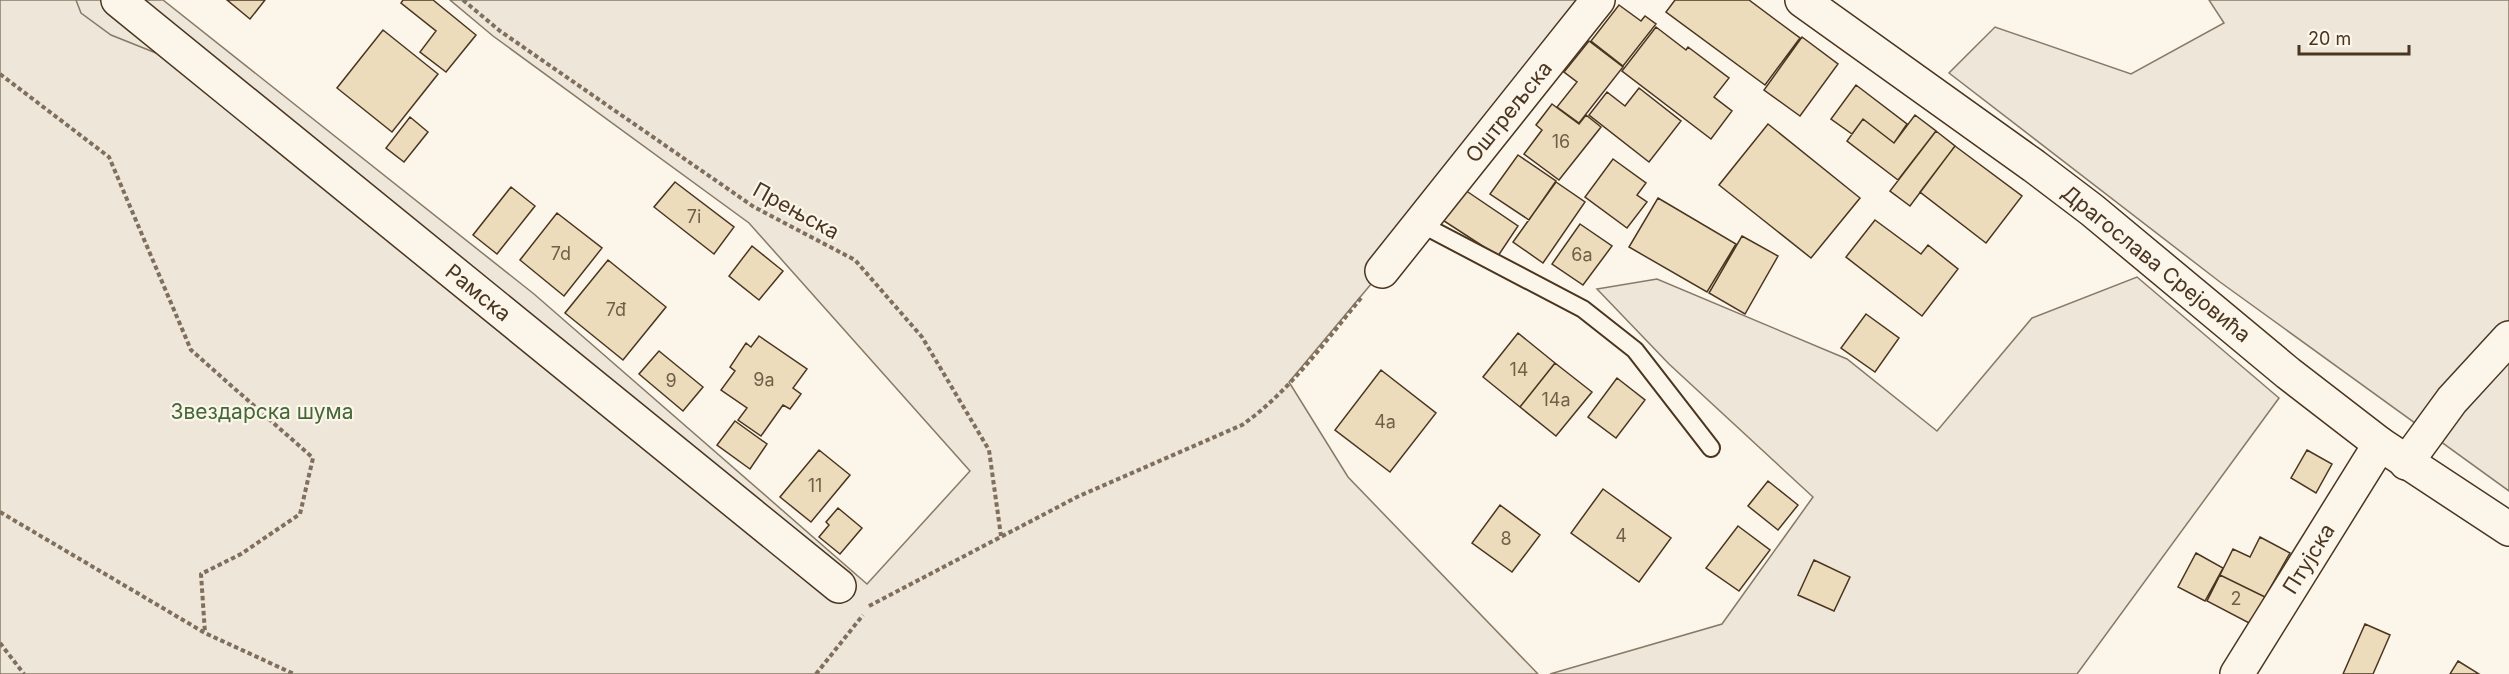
<svg xmlns="http://www.w3.org/2000/svg" width="2509" height="674" font-family="Inter,sans-serif">
<rect width="100%" height="100%" fill="#fbf6e9"/>
<path fill="#ede6d9" stroke="#887966" stroke-width="1.5" d="M0 0H163L534 294 867 584 970 471 749 223 493 36 450 0H1592L1382 271 1289 382 1348 477 1538 674H0Z
M2209 0H2509V491L2220 282 1949 73 1995 27 2131 74 2224 23Z
M2137 277 2279 398 2077 674H1550L1722 624 1813 497 1669 364 1597 289 1657 279 1847 359 1937 431 2032 318Z"/>
<path fill="#ede7d9" stroke="#887966" stroke-width="1.5" d="M76 0H118L161 55 111 35 81 13Z"/>
<path fill="#ecdcbc" stroke="#4a3520" stroke-width="1.5" d="M227 0H265L250 19Z
M403 0H433L476 35 446 72 420 52 436 31 401 3Z
M1675 0H1749L1800 38 1765 85 1666 12Z
M1619 5 1641 21 1645 16 1656 24 1623 66 1591 41Z
M1656 27 1686 50 1688 47 1729 78 1714 97 1732 111 1711 139 1622 71Z
M383 30 438 74 392 132 337 88Z
M1802 37 1838 64 1800 116 1764 90Z
M1589 41 1623 67 1579 123 1557 107 1577 82 1564 72Z
M1856 85 1907 124 1894 143 1863 119 1852 134 1831 119Z
M1639 88 1681 121 1649 162 1589 115 1607 92 1625 106Z
M1552 104 1579 124 1586 115 1601 127 1559 180 1524 154 1542 130 1536 125Z
M1915 115 1936 131 1898 180 1847 141 1863 119 1894 143Z
M410 117 428 132 404 162 386 148Z
M1768 124 1860 198 1811 258 1719 185Z
M1936 131 1955 146 1910 206 1890 191Z
M1955 146 2022 196 1986 243 1920 192Z
M1518 155 1556 181 1529 220 1490 194Z
M1613 159 1646 183 1637 195 1647 202 1627 228 1585 197Z
M675 182 734 227 714 254 654 207Z
M1556 182 1585 202 1543 263 1513 242Z
M511 187 535 206 497 254 473 235Z
M1462 188 1518 226 1498 256 1441 219Z
M1658 198 1736 244 1707 292 1629 247Z
M557 213 602 248 564 296 520 260Z
M1875 220 1921 254 1928 245 1958 269 1922 316 1846 257Z
M1580 224 1612 246 1583 285 1552 264Z
M1742 236 1778 256 1745 314 1709 293Z
M752 246 783 271 759 300 729 276Z
M608 260 666 307 623 360 565 313Z
M1866 314 1899 338 1875 372 1841 348Z
M1518 333 1555 363 1520 407 1483 377Z
M759 336 807 369 793 388 801 394 790 409 783 405 761 436 738 420 747 408 721 390 735 371 730 367 746 343 751 347Z
M659 351 703 387 683 411 639 374Z
M1555 363 1592 392 1556 436 1520 407Z
M1381 370 1436 413 1390 472 1335 430Z
M1617 378 1645 400 1616 438 1588 417Z
M735 421 767 444 750 469 717 445Z
M819 450 850 475 811 522 780 497Z
M2307 450 2332 464 2316 493 2291 478Z
M1768 481 1798 505 1778 530 1748 506Z
M1603 489 1671 538 1639 582 1571 533Z
M1500 505 1540 535 1512 572 1472 543Z
M838 508 862 528 840 554 819 537 829 525 826 522Z
M1738 526 1770 550 1739 591 1706 568Z
M2260 537 2290 553 2265 597 2220 575 2233 549 2250 557Z
M2196 553 2223 568 2205 601 2178 587Z
M1814 560 1850 577 1834 611 1798 595Z
M2220 575 2265 597 2251 624 2207 601Z
M2365 624 2390 635 2373 674H2343Z
M2458 661 2479 674H2450Z"/>
<g fill="none" stroke-linecap="round" stroke-linejoin="round">
<g stroke="#4a3520" stroke-width="20">
<path id="service" d="M1419 223 1583 309 1635 350 1711 448"/>
</g>
<g stroke="#4a3520" stroke-width="36">
<path id="minor" d="M118 0 839 586
M1382 271 1598 0
M2406 463 2452 400 2509 338
M2237 674 2380 444"/>
</g>
<g stroke="#4a3520" stroke-width="36">
<path id="secondary" d="M1802 0 2034 166 2092 210 2288 373 2380 444 2509 529"/>
</g>
<path stroke="#7f6f5c" stroke-width="4" stroke-dasharray="4.5 3" stroke-linecap="butt" d="M463 0 500 31 754 207 855 260 922 337 989 450 1001 536
M0 74 109 157 191 350 313 458 300 514 241 554 201 574 205 633
M0 512 205 633 294 674
M869 606 1077 497 1242 425C1289 392 1325 342 1361 298
M0 643 24 674
M816 674 863 615"/>
<use href="#service" stroke="#fbf6e9" stroke-width="16"/>
<use href="#minor" stroke="#fbf6e9" stroke-width="33"/>
<use href="#secondary" stroke="#fbf6e9" stroke-width="33"/>
</g>
<g text-anchor="middle" stroke-width="4.5" stroke-linejoin="round" paint-order="stroke">
<g font-size="18" fill="#725f47">
<text x="1561" y="148">16</text>
<text x="694" y="223">7i</text>
<text x="561" y="260">7d</text>
<text x="1582" y="261">6a</text>
<text x="616" y="316">7đ</text>
<text x="1519" y="376">14</text>
<text x="764" y="386">9a</text>
<text x="671" y="387">9</text>
<text x="1556" y="406">14a</text>
<text x="1385" y="428">4a</text>
<text x="815" y="492">11</text>
<text x="1621" y="542">4</text>
<text x="1506" y="545">8</text>
<text x="2236" y="605">2</text>
</g>
<g font-size="21" fill="#4a3520" stroke="#fbf6e9">
<text transform="translate(1509 112) rotate(-51)" y="7">Оштрељска</text>
<text transform="translate(796 211) rotate(29)" y="7">Прењска</text>
<text transform="translate(2156 264) rotate(39)" y="7">Драгослава Срејовића</text>
<text transform="translate(478 293) rotate(39)" y="7">Рамска</text>
<text transform="translate(2309 559) rotate(-58)" y="7">Птујска</text>
</g>
<g font-size="21" fill="#436837" stroke="#fbf6e9">
<text x="262" y="419">Звездарска шума</text>
</g>
</g>
<path d="M2299 45v9h110v-9" fill="none" stroke="#4a3520" stroke-width="3"/>
<text x="2308" y="45" font-size="18" fill="#4a3520" stroke="#fbf6e9" stroke-width="4.5" paint-order="stroke">20 m</text>
</svg>
